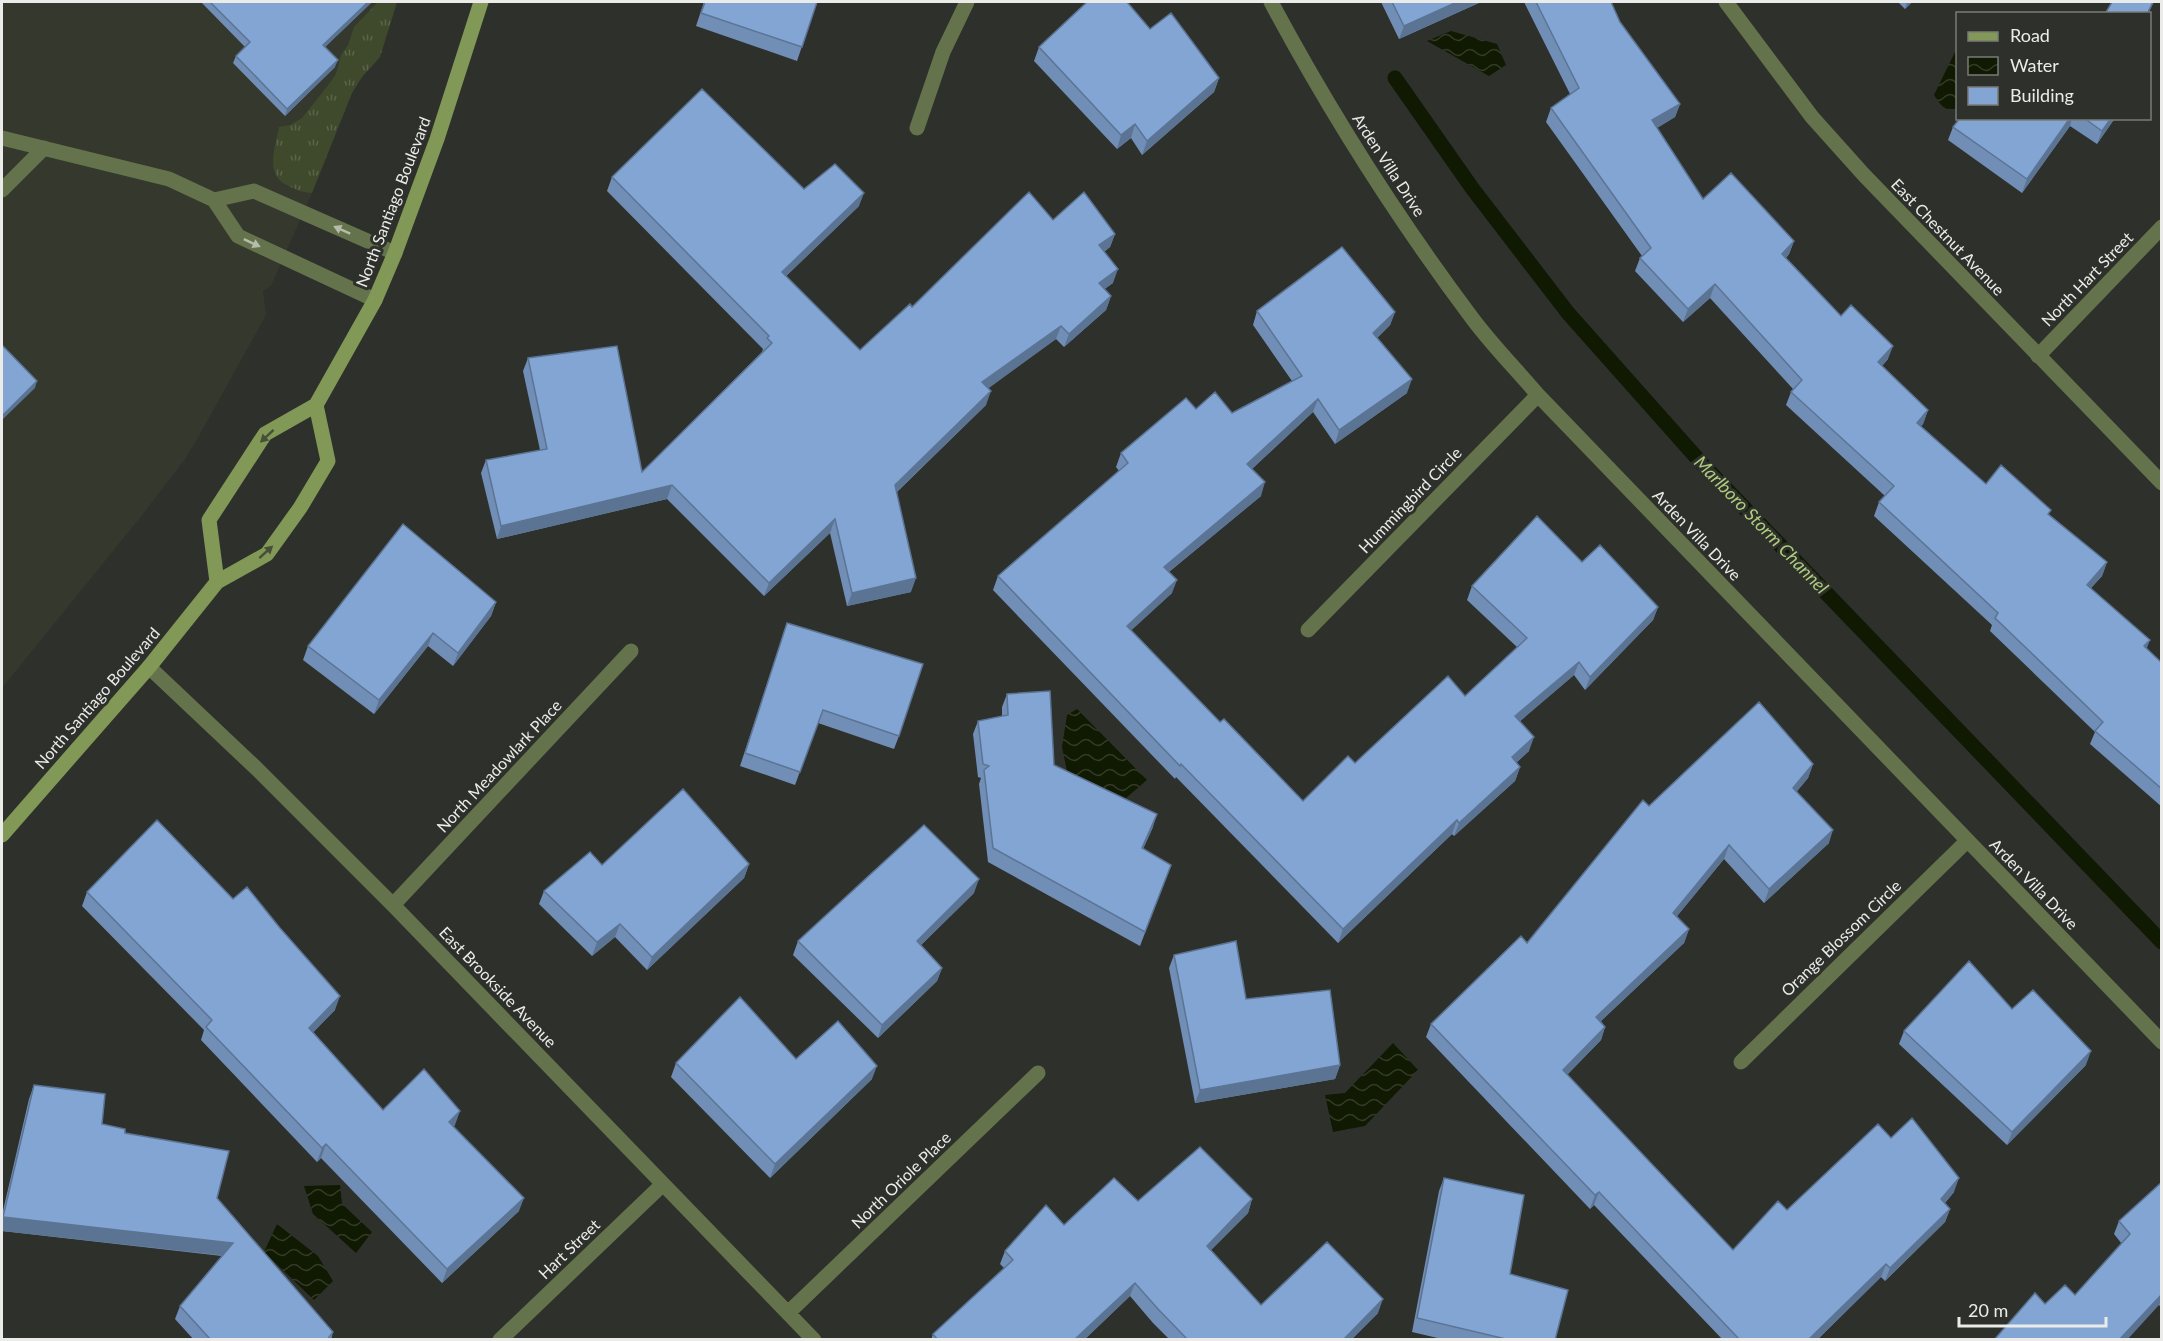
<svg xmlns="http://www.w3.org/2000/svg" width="2163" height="1341" font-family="Lato,sans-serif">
<defs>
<pattern id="grass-tufts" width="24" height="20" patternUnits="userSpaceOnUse" patternTransform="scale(1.5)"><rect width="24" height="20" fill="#3e4a2b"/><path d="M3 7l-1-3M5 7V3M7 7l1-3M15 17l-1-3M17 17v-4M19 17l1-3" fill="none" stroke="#5a644a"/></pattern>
<pattern id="water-waves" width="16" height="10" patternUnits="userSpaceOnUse" patternTransform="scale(1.5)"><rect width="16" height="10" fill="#101901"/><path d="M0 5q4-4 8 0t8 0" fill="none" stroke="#333b26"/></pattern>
</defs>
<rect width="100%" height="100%" fill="#2e302b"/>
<path fill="#34382d" d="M2 2H397L380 57 362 77 352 93 312 193 271 286 263 291 266 315 199 436 185 459 143 514 2 688Z"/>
<path fill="url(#grass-tufts)" d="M378 2H397L380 57 362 77 352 93 312 193C304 193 297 190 289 186 264 176 275 149 279 127L290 125 302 118 329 84 336 74 341 55 348 45 354 27Z"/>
<path fill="url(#water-waves)" d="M1451 31 1497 44 1506 65 1489 76 1427 41Z
M1957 50V108C1945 113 1940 104 1934 95L1955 52Z
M1077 709 1147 780 1126 798 1067 771 1062 747 1067 715Z
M1393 1043 1418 1070 1365 1126 1333 1132 1325 1095 1345 1093Z
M340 1185 342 1204 372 1232 356 1253 313 1214 304 1186Z
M277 1224 318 1256 333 1281 314 1300 264 1252Z"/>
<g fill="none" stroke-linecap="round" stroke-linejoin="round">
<path stroke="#101901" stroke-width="15" d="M1395 78 1472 188 1568 313 1704 466 2162 942"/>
<path stroke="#64734b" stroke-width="15" d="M2 138 169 179 214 200 238 236 375 300
M2 190 44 148
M214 200 254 191 395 253"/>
<path stroke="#64734b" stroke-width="15" d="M1271 2C1330 112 1397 218 1472 318 1492 345 1516 369 1538 395L2162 1042
M1726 2 1812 117 1864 175 2162 483
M917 128 943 52 967 2
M2038 356 2162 227
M1308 630 1538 395
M149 667 257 769 393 905 814 1340
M393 905 631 651
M1741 1062 1967 841
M788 1313 1038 1073
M500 1340 663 1184"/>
<path stroke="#819857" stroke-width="15" d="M217 582 209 520 265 434 316 405 375 300 395 253 437 139 481 2
M2 835 149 667 217 582 267 554 300 508 328 461 316 405"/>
</g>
<path fill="#718eb6" d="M201 2H372L325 47 335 67 285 116 233 63 236 56 245 47Z
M704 2H817L797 61 696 26Z
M1381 2H1481L1399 39Z
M1524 2H1611L1620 22 1680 104 1675 117 1657 128 1703 199 1794 241 1789 254 1786 258 1841 316 1888 359 1882 366 1928 410 1923 424 1921 426 1986 484 2049 515 2107 562 2102 576 2091 588 2147 649 2162 663V807L2090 744 2095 732 1990 631 1992 625 1874 516 1879 502 1885 496 1786 405 1791 392 1793 389 1710 298 1683 322 1635 271 1640 258 1642 256 1546 122 1551 108 1570 94Z
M1898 2H1912L1905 9Z
M1150 29 1219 78 1214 92 1142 155 1131 138 1117 149 1034 61 1039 47Z
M1960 118H2115L2097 144 2070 126 2022 193 1948 140 1953 127Z
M612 177 804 189 859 206 786 276 860 350 912 307 1053 220 1115 234 1110 247 1104 252 1113 283 1104 289 1111 296 1106 310 1064 347 1056 339 988 388 986 405 897 492 911 592 847 606 830 533 764 596 667 499 497 539 481 473 486 460 540 450 523 371 528 358 642 472 762 352 763 349 607 191Z
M1257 311 1395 312 1390 325 1377 338 1407 393 1335 444 1313 412 1252 469 1261 496 1169 572 1172 593 1131 630 1220 722 1303 801 1355 763 1465 696 1517 647 1467 600 1472 586 1582 562 1658 607 1653 620 1585 690 1574 675 1520 721 1529 751 1516 763 1520 767 1515 781 1454 836 1452 834 1338 943 1176 777 1175 779 993 590 998 576 1119 471 1116 467 1121 453 1196 409 1232 413 1292 381 1253 325Z
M496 602 491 616 453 666 428 646 374 714 303 660 308 646Z
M787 623 899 736 894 749 818 723 795 785 740 766Z
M1007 694 1054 765 1153 827 1143 849 1171 865 1140 946 988 862 979 784 981 778 978 777 973 734 978 721 1002 716V707Z
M1813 764 1808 778 1797 791 1829 843 1764 903 1724 859 1677 916 1689 929 1684 943 1601 1021 1605 1027 1601 1040 1567 1075 1733 1250 1787 1210 1891 1138 1954 1192 1945 1203 1950 1209 1945 1222 1885 1281 1881 1277 1817 1340H1723L1594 1205 1590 1209 1426 1037 1431 1024 1527 943 1649 806Z
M749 864 744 878 647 970 615 937 592 956 539 904 544 891 602 865Z
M87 892 335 1010 313 1032 383 1110 455 1125 453 1127 519 1211 442 1283 321 1158 317 1162 201 1040 204 1030 82 906Z
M974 893 921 945 942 968 937 981 878 1038 793 955 798 941Z
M1174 955 1246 999 1340 1065 1335 1079 1195 1103 1169 968Z
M2012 1009 2086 1065 2007 1145 1899 1044 1904 1031Z
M796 1059 872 1079 770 1178 671 1077 676 1063Z
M34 1085 102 1124 125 1133 217 1198 333 1332 331 1340H194L175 1319 180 1306 222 1256 2 1231V1215L29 1099Z
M1444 1178 1510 1274 1555 1340H1446L1412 1332 1439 1191Z
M2162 1182V1308L2159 1305 2045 1304 2075 1295 2122 1244 2114 1234 2119 1221Z
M1252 1199 1248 1213 1211 1250 1261 1305 1378 1313 1351 1340H1170L1153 1323 1130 1296 1084 1340H931L933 1334 1004 1268 1000 1264 1005 1251 1064 1225 1138 1201Z"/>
<path fill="#5c7494" d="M368 2H372L320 52 323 45Z
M1457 2H1481L1399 39 1404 26Z
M1907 2H1912L1905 9Z
M2153 2H2154L2148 14H2147Z
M338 60 335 67 285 116 287 109Z
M1219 78 1214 92 1142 155 1147 141Z
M1680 104 1675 117 1647 134 1652 120Z
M2070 118H2072L2070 126 2022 193 2027 179Z
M2111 118H2115L2097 144 2102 131Z
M1135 124 1131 138 1117 149 1121 135Z
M864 193 859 206 777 285 782 272Z
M1115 234 1110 247 1094 259 1099 245Z
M1794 241 1789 254 1778 267 1782 254Z
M1118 269 1113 283 1094 297 1099 283Z
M1715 284 1710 298 1683 322 1688 309Z
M1111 296 1106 310 1064 347 1069 334Z
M1395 312 1390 325 1368 347 1373 333Z
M1061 326 1056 339 978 396 982 382Z
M1893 346 1888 359 1873 376 1878 362Z
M1412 379 1407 393 1335 444 1339 430Z
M37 381 35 388 2 420V416Z
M991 391 986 405 890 498 895 485Z
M1318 399 1313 412 1242 478 1247 464Z
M1928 410 1923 424 1912 436 1917 423Z
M1265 482 1261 496 1159 580 1164 567Z
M672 485 667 499 497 539 501 526Z
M835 519 830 533 764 596 769 583Z
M2107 562 2102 576 2082 598 2087 585Z
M916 578 911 592 847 606 852 593Z
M1177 580 1172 593 1122 639 1127 626Z
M496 602 491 616 453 666 458 653Z
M1658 607 1653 620 1585 690 1590 677Z
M433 633 428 646 374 714 379 700Z
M2150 640 2145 653 2144 646Z
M1579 662 1574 675 1511 729 1515 716Z
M1534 737 1529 751 1507 771 1512 757Z
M1813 764 1808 778 1789 801 1793 788Z
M1520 767 1515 781 1454 836 1459 823Z
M1157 814 1153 827 1137 862 1142 848Z
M1457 820 1452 834 1338 943 1343 929Z
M1833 830 1829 843 1764 903 1769 889Z
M1729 845 1724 859 1669 926 1673 913Z
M749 864 744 878 647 970 652 957Z
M979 879 974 893 912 954 917 941Z
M620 924 615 937 592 956 597 942Z
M1689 929 1684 943 1591 1030 1596 1017Z
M942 968 937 981 878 1038 882 1025Z
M340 996 335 1010 305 1041 309 1028Z
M1605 1027 1601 1040 1558 1084 1563 1070Z
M2091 1051 2086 1065 2007 1145 2012 1132Z
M1340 1065 1335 1079 1195 1103 1200 1090Z
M877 1066 872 1079 770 1178 775 1164Z
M460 1111 455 1125 444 1136 449 1122Z
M326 1144 321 1158 317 1162 322 1148Z
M1959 1178 1954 1192 1937 1212 1941 1199Z
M1599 1192 1594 1205 1590 1209 1595 1195Z
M524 1198 519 1211 442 1283 447 1269Z
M1252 1199 1248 1213 1202 1259 1207 1246Z
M1950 1209 1945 1222 1885 1281 1890 1268Z
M3 1217 233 1243 228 1256 2 1231V1220Z
M1886 1264 1881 1277 1817 1340H1808Z
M1135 1283 1130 1296 1084 1340H1074Z
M2162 1294V1299L2159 1305 2127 1340H2119Z
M1383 1299 1378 1313 1351 1340H1343Z"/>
<path fill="#83a5d4" stroke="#5c7494" stroke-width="1.5" d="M210 2H368L323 45 338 60 287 109 236 56 250 42Z
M705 2H817L802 47 701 13Z
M1087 2H1127L1150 29 1171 13 1219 78 1147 141 1135 124 1121 135 1039 47Z
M1392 2H1457L1404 26Z
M1536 2H1611L1620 22 1680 104 1652 120 1703 199 1731 173 1794 241 1782 254 1841 316 1851 305 1893 346 1878 362 1928 410 1917 423 1986 484 2001 465 2051 510 2048 514 2107 562 2087 585 2150 640 2144 646 2162 663V789L2095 731 2103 722 1995 618 1998 613 1879 502 1894 486 1791 392 1802 380 1715 284 1688 309 1640 258 1651 248 1551 108 1579 88Z
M2112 2H2153L2147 14H2105Z
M702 89 804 189 835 164 864 193 782 272 860 350 910 304 912 307 1029 192 1053 220 1084 192 1115 234 1099 245 1118 269 1099 283 1111 296 1069 334 1061 326 982 382 991 391 895 485 916 578 852 593 835 519 769 583 672 485 501 526 486 460 547 449 528 358 617 346 642 472 772 343 767 338 769 336 612 177Z
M1960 118H2070L2027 179 1953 127Z
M2084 118H2111L2102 131Z
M1342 247 1395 312 1373 333 1412 379 1339 430 1318 399 1247 464 1265 482 1164 567 1177 580 1127 626 1220 722 1224 719 1303 801 1348 756 1355 763 1448 676 1465 696 1527 638 1472 586 1537 516 1582 562 1600 545 1658 607 1590 677 1579 662 1515 716 1534 737 1512 757 1520 767 1459 823 1457 820 1343 929 1181 764 1180 766 998 576 1128 463 1121 453 1186 398 1196 409 1215 392 1232 413 1302 376 1257 311Z
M2 345 37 381 2 416Z
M403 524 496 602 458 653 433 633 379 700 308 646Z
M787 623 923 664 899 736 823 710 800 772 745 753Z
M1050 691 1054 765 1157 814 1142 848 1171 865 1145 932 993 848 984 770 989 766 983 764 978 721 1008 715 1007 694Z
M1759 702 1813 764 1793 788 1833 830 1769 889 1729 845 1673 913 1689 929 1596 1017 1605 1027 1563 1070 1733 1250 1778 1201 1787 1210 1878 1124 1891 1138 1912 1118 1959 1178 1941 1199 1950 1209 1890 1268 1886 1264 1808 1340H1740L1599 1192 1595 1195 1431 1024 1521 936 1527 943 1643 800 1649 806Z
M683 789 749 864 652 957 620 924 597 942 544 891 590 852 602 865Z
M157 820 233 899 247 887 280 928 340 996 309 1028 383 1110 424 1069 460 1111 449 1122 524 1198 447 1269 326 1144 322 1148 206 1027 212 1020 87 892Z
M924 825 979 879 917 941 942 968 882 1025 798 941Z
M1236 941 1246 999 1330 990 1340 1065 1200 1090 1174 955Z
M1969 961 2012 1009 2033 990 2091 1051 2012 1132 1904 1031Z
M740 997 796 1059 838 1021 877 1066 775 1164 676 1063Z
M34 1085 105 1094 102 1124 125 1129V1133L229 1151 217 1198 333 1332 327 1340H211L180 1306 233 1243 3 1217Z
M1200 1147 1252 1199 1207 1246 1261 1305 1327 1242 1383 1299 1343 1340H1188L1158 1309 1135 1283 1074 1340H938L933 1334 1013 1260 1005 1251 1046 1205 1064 1225 1114 1178 1138 1201Z
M1444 1178 1524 1195 1510 1274 1568 1290 1555 1340H1510L1417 1318Z
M2162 1182V1294L2119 1340H1994L2035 1293 2045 1304 2065 1285 2075 1295 2130 1234 2119 1221Z"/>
<defs><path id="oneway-solid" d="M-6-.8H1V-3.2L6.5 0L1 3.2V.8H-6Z" transform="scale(1.5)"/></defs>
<g fill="#b5bcaa">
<use href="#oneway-solid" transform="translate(342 230) rotate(-156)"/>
<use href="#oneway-solid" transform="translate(252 243) rotate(25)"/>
</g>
<g fill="#474f38">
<use href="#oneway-solid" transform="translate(267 436) rotate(137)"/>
<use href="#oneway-solid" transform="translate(266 552) rotate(-42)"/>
</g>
<g text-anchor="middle" stroke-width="6" stroke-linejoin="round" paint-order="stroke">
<g font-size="16" fill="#ebece9" stroke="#2e302b">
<text transform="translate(1389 165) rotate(57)" y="6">Arden Villa Drive</text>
<text transform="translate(393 202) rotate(-69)" y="6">North Santiago Boulevard</text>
<text transform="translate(1948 237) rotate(46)" y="6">East Chestnut Avenue</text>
<text transform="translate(2087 279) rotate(-46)" y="6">North Hart Street</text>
<text transform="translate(1410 500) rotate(-46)" y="6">Hummingbird Circle</text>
<text transform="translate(1697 535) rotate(46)" y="6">Arden Villa Drive</text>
<text transform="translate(97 698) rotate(-49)" y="6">North Santiago Boulevard</text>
<text transform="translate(499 766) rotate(-47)" y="6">North Meadowlark Place</text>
<text transform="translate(2034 884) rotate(46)" y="6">Arden Villa Drive</text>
<text transform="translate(1841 938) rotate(-44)" y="6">Orange Blossom Circle</text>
<text transform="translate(498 987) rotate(46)" y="6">East Brookside Avenue</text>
<text transform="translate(901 1180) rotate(-44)" y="6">North Oriole Place</text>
<text transform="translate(569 1249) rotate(-44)" y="6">Hart Street</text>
</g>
<g font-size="18" font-style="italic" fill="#aecb7d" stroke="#2e302b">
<text transform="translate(1761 525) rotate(46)" y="6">Marlboro Storm Channel</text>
</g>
</g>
<rect width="2163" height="1341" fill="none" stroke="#ebece9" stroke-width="6"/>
<rect x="1956" y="12" width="195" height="108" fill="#2e302b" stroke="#7a7b77" stroke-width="1.5"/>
<rect x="1968" y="32" width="30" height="9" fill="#819857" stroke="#7a7b77" stroke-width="1.5"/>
<text x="2010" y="42" font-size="18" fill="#ebece9">Road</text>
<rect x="1968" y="57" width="30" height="18" fill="url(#water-waves)" stroke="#7a7b77" stroke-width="1.5"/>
<text x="2010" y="72" font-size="18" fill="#ebece9">Water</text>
<rect x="1968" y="87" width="30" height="18" fill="#83a5d4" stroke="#7a7b77" stroke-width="1.5"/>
<text x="2010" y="102" font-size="18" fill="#ebece9">Building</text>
<path d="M1959 1317v9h147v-9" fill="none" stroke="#ebece9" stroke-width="3"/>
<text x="1968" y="1317" font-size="18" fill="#ebece9" stroke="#2e302b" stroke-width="4.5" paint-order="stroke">20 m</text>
</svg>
